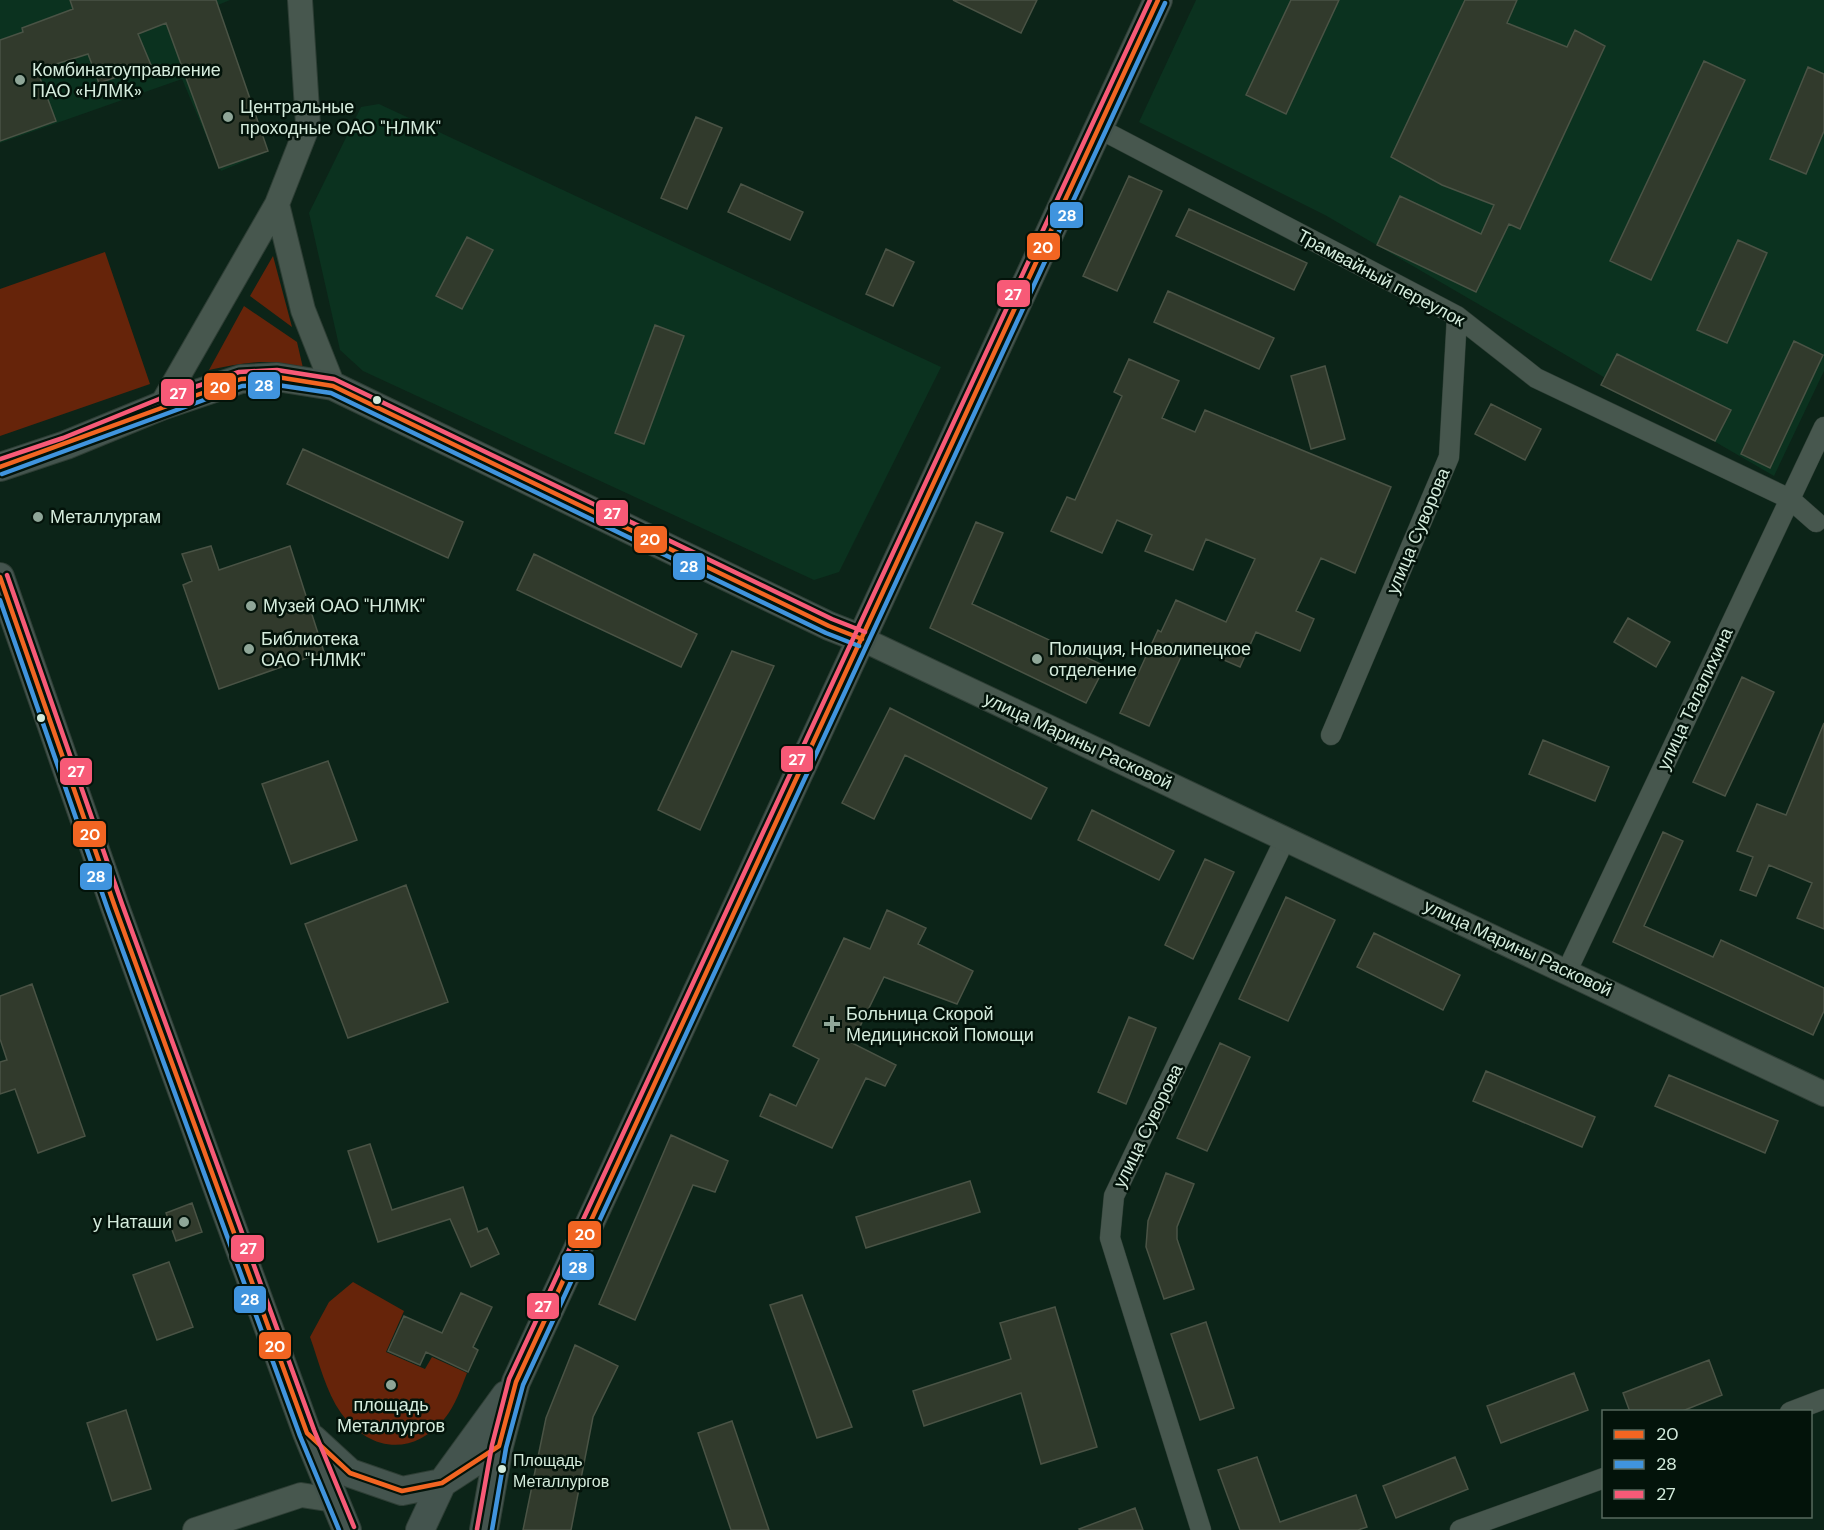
<svg xmlns="http://www.w3.org/2000/svg" width="1824" height="1530" font-family="'DM Sans',sans-serif">
<rect width="100%" height="100%" fill="#0c2418"/>
<path fill="#0b321f" d="M0 0H230L218 5 267 152 221 171 182 79 0 143Z
M1196 0H1824V371L1774 476 1325 215 1139 122Z
M379 104 941 367 839 572 814 580 363 371 340 350 309 213 361 107Z"/>
<path fill="#66240a" d="M105 252 150 384 0 436V289Z
M273 256 292 327 250 296Z
M244 306 297 342 303 368C271 357 241 363 209 370Z
M353 1282 404 1311 386 1352 425 1369 432 1357 467 1373C461 1388 455 1406 445 1418 413 1457 370 1452 341 1413 326 1392 319 1362 310 1337L329 1302Z"/>
<path fill="#313a2c" stroke="#4a5345" stroke-width="1.5" d="M70 0H216L268 151 219 168 166 23 138 34 151 65 99 83 88 54 37 70 56 121 0 141V40L23 32 22 28 73 9Z
M953 0H1037L1021 33Z
M1291 0H1339L1286 114 1246 95Z
M1465 0H1517L1507 23 1567 47 1575 30 1605 46 1520 229 1509 224 1476 292 1377 245 1400 196 1481 234 1494 205 1442 185 1391 157Z
M1704 61 1745 80 1651 280 1610 261Z
M1808 67 1824 74V131L1806 174 1770 159Z
M696 117 722 128 687 209 661 198Z
M1129 176 1162 191 1117 291 1083 276Z
M741 184 803 212 790 240 728 212Z
M1189 209 1307 263 1294 290 1176 236Z
M467 237 493 250 462 309 436 296Z
M1738 240 1767 253 1727 343 1697 330Z
M886 249 914 262 893 306 866 294Z
M1168 291 1274 338 1259 369 1154 322Z
M655 325 684 336 644 444 615 433Z
M1794 341 1823 355 1770 468 1741 454Z
M1617 354 1731 410 1715 441 1601 385Z
M1129 359 1179 381 1162 418 1195 432 1205 410 1391 487 1355 573 1321 558 1296 611 1314 619 1300 651 1256 632 1240 667 1187 644 1149 726 1120 713 1158 630 1161 632 1176 600 1226 622 1255 559 1206 539 1193 570 1145 551 1152 535 1117 520 1102 553 1051 531 1067 497 1075 500 1122 396 1114 392Z
M1325 366 1345 439 1311 449 1291 376Z
M1491 404 1541 429 1525 460 1475 434Z
M303 449 463 522 448 558 287 484Z
M976 522 1003 533 972 604 1105 666 1086 703 930 628Z
M211 546 219 570 290 546 324 652 219 689 183 585 192 581 182 554Z
M534 554 697 634 681 667 517 590Z
M1628 618 1670 642 1656 667 1614 642Z
M732 651 774 666 700 830 658 810Z
M1742 677 1774 692 1725 796 1693 782Z
M890 708 1047 788 1031 819 905 755 874 819 842 803Z
M1824 723V929L1797 918 1812 883 1769 865 1756 896 1740 890 1753 857 1737 851 1757 804 1786 815Z
M1543 740 1609 767 1595 801 1529 774Z
M328 761 357 840 291 864 262 784Z
M1092 810 1174 851 1159 880 1078 840Z
M1663 832 1683 841 1644 926 1713 957 1721 940 1824 988V1011L1813 1035 1613 942Z
M1205 859 1234 872 1193 959 1165 945Z
M406 885 448 1002 348 1038 305 924Z
M1286 897 1335 920 1288 1021 1239 999Z
M887 910 926 928 918 944 973 971 957 1004 884 977 852 1043 896 1065 885 1086 866 1078 832 1148 760 1116 770 1094 796 1106 819 1059 793 1046 844 938 870 949Z
M1374 933 1460 975 1443 1010 1357 967Z
M32 984 85 1136 38 1153 15 1089 0 1094V1062L7 1060 0 1039V996Z
M1129 1017 1156 1028 1126 1104 1098 1092Z
M1220 1043 1250 1057 1207 1151 1177 1138Z
M1486 1071 1595 1117 1582 1147 1473 1101Z
M1669 1075 1778 1121 1765 1153 1655 1106Z
M671 1135 728 1161 715 1192 693 1185 635 1320 599 1304Z
M370 1144 392 1210 463 1187 478 1232 487 1228 499 1254 471 1267 450 1219 378 1242 348 1151Z
M1166 1173 1194 1184 1177 1227V1239L1194 1289 1164 1299 1146 1247 1148 1221Z
M970 1181 980 1212 866 1248 856 1217Z
M192 1203 202 1232 176 1241 166 1213Z
M169 1262 193 1327 157 1340 133 1275Z
M461 1293 492 1307 473 1347 478 1350 468 1372 426 1352 420 1365 388 1351 404 1316 442 1333Z
M802 1295 852 1427 817 1438 770 1305Z
M1055 1307 1097 1447 1041 1464 1021 1393 924 1426 913 1391 1011 1359 1000 1323Z
M1206 1322 1234 1408 1200 1420 1171 1334Z
M575 1345 618 1366 593 1417 571 1530H523L546 1418Z
M1709 1360 1722 1395 1680 1412H1630L1623 1393Z
M1574 1373 1588 1410 1501 1443 1487 1406Z
M126 1410 151 1489 112 1501 87 1423Z
M732 1421 769 1530H731L698 1433Z
M1257 1457 1280 1522 1356 1495 1367 1527 1358 1530H1240L1218 1470Z
M1455 1457 1468 1489 1396 1518 1383 1486Z
M1135 1508 1143 1530H1080L1079 1529Z"/>
<g fill="none" stroke-linecap="round" stroke-linejoin="round">
<g stroke="#2e3e35" stroke-width="21">
<path id="minor" d="M1098 128 1457 316 1536 378 1790 499 1816 522
M1331 735 1449 457 1457 316
M1567 971 1824 427
M1790 1412 1824 1399
M1201 1530 1110 1238 1114 1196 1285 839
M1460 1530 1604 1478"/>
</g>
<g stroke="#2e3e35" stroke-width="26">
<path id="tertiary" d="M277 204 303 310 333 386
M161 406 277 204 308 125 300 0
M862 639 1824 1094
M195 1530 301 1495 334 1500"/>
</g>
<g stroke="#2e3e35" stroke-width="30">
<path id="secondary" d="M0 467 66 445 161 406 241 379 277 377 333 386 829 626 862 639
M0 577 115 907 307 1433 347 1530
M313 1439 350 1473 402 1491 442 1483 499 1446
M420 1530 442 1483 506 1395
M484 1530 499 1446 516 1382 1158 0"/>
</g>
<use href="#minor" stroke="#47574e" stroke-width="20"/>
<use href="#tertiary" stroke="#47574e" stroke-width="24"/>
<use href="#secondary" stroke="#44544e" stroke-width="28"/>
<g stroke="#03130a" stroke-width="9">
<path id="bus-1" d="M0 467 241 379 277 377 333 386 829 626 862 639
M0 577 115 907 307 1433 350 1473 402 1491 442 1483 499 1446 516 1382 1158 0"/>
</g>
<g stroke="#03130a" stroke-width="9">
<path id="bus-2" d="M2 474 242 386 277 385 331 393 826 633 859 646
M0 600 108 910 300 1436 339 1530
M492 1530 506 1448 523 1385 1165 3"/>
</g>
<g stroke="#03130a" stroke-width="9">
<path id="bus-3" d="M0 459 63 438 159 399 239 372 277 370 334 379 832 619 865 632
M7 575 122 904 314 1430 354 1527
M477 1529 492 1445 509 1379 1150 0"/>
</g>
<use href="#bus-1" stroke="#f26522" stroke-width="4.5"/>
<use href="#bus-2" stroke="#4094de" stroke-width="4.5"/>
<use href="#bus-3" stroke="#f75a77" stroke-width="4.5"/>
</g>
<g fill="#8fa698" stroke="#03130a" stroke-width="2">
<circle cx="20" cy="80" r="6"/>
<circle cx="228" cy="117" r="6"/>
<circle cx="38" cy="517" r="6"/>
<circle cx="251" cy="606" r="6"/>
<circle cx="249" cy="649" r="6"/>
<circle cx="1037" cy="659" r="6"/>
<path d="M829 1015h6v6h6v6h-6v6h-6v-6h-6v-6h6z"/>
<circle cx="184" cy="1222" r="6"/>
<circle cx="391" cy="1385" r="6"/>
</g>
<g fill="#d5ecdd" stroke="#03130a" stroke-width="2">
<circle cx="377" cy="400" r="5"/>
<circle cx="41" cy="718" r="5"/>
<circle cx="502" cy="1469" r="5"/>
</g>
<g text-anchor="middle" stroke-width="5" stroke-linejoin="round" paint-order="stroke">
<g font-size="16" fill="#d5ecdd" stroke="#03130a" text-anchor="start">
<text x="513" y="1466">Площадь<tspan x="513" dy="21">Металлургов</tspan></text>
</g>
<g font-size="18" fill="#d5ecdd" stroke="#03130a" text-anchor="start">
<text x="32" y="76">Комбинатоуправление<tspan x="32" dy="21">ПАО «НЛМК»</tspan></text>
<text x="240" y="113">Центральные<tspan x="240" dy="21">проходные ОАО "НЛМК"</tspan></text>
<text x="50" y="523">Металлургам</text>
<text x="263" y="612">Музей ОАО "НЛМК"</text>
<text x="261" y="645">Библиотека<tspan x="261" dy="21">ОАО "НЛМК"</tspan></text>
<text x="1049" y="655">Полиция, Новолипецкое<tspan x="1049" dy="21">отделение</tspan></text>
<text x="846" y="1020">Больница Скорой<tspan x="846" dy="21">Медицинской Помощи</tspan></text>
<text x="172" y="1228" text-anchor="end">у Наташи</text>
<text x="391" y="1411" text-anchor="middle">площадь<tspan x="391" dy="21">Металлургов</tspan></text>
</g>
<g font-size="18" fill="#d5ecdd" stroke="#03130a">
<text transform="translate(1381 278) rotate(28)" y="6">Трамвайный переулок</text>
<text transform="translate(1418 531) rotate(-67)" y="6">улица Суворова</text>
<text transform="translate(1695 699) rotate(-65)" y="6">улица Талалихина</text>
<text transform="translate(1078 741) rotate(25)" y="6">улица Марины Расковой</text>
<text transform="translate(1518 948) rotate(25)" y="6">улица Марины Расковой</text>
<text transform="translate(1148 1126) rotate(-64)" y="6">улица Суворова</text>
</g>
</g>
<g stroke="#03130a" stroke-width="2">
<rect x="1049" y="201" width="35" height="28" rx="6" fill="#4094de"/>
<rect x="1026" y="232" width="35" height="29" rx="6" fill="#f26522"/>
<rect x="996" y="279" width="35" height="29" rx="6" fill="#f75a77"/>
<rect x="247" y="371" width="34" height="29" rx="6" fill="#4094de"/>
<rect x="203" y="372" width="34" height="29" rx="6" fill="#f26522"/>
<rect x="160" y="378" width="35" height="29" rx="6" fill="#f75a77"/>
<rect x="595" y="499" width="34" height="28" rx="6" fill="#f75a77"/>
<rect x="633" y="525" width="35" height="29" rx="6" fill="#f26522"/>
<rect x="672" y="552" width="34" height="29" rx="6" fill="#4094de"/>
<rect x="780" y="745" width="34" height="28" rx="6" fill="#f75a77"/>
<rect x="59" y="757" width="34" height="29" rx="6" fill="#f75a77"/>
<rect x="72" y="820" width="35" height="28" rx="6" fill="#f26522"/>
<rect x="79" y="862" width="34" height="29" rx="6" fill="#4094de"/>
<rect x="567" y="1220" width="35" height="29" rx="6" fill="#f26522"/>
<rect x="230" y="1234" width="35" height="29" rx="6" fill="#f75a77"/>
<rect x="561" y="1252" width="34" height="29" rx="6" fill="#4094de"/>
<rect x="233" y="1285" width="34" height="29" rx="6" fill="#4094de"/>
<rect x="526" y="1292" width="34" height="28" rx="6" fill="#f75a77"/>
<rect x="258" y="1331" width="34" height="29" rx="6" fill="#f26522"/>
</g>
<g font-size="16" text-anchor="middle" font-weight="bold" fill="#fff">
<text x="1067" y="221">28</text>
<text x="1043" y="253">20</text>
<text x="1013" y="300">27</text>
<text x="264" y="391">28</text>
<text x="220" y="393">20</text>
<text x="178" y="399">27</text>
<text x="612" y="519">27</text>
<text x="650" y="545">20</text>
<text x="689" y="572">28</text>
<text x="797" y="765">27</text>
<text x="76" y="777">27</text>
<text x="90" y="840">20</text>
<text x="96" y="882">28</text>
<text x="585" y="1240">20</text>
<text x="248" y="1254">27</text>
<text x="578" y="1273">28</text>
<text x="250" y="1305">28</text>
<text x="543" y="1312">27</text>
<text x="275" y="1352">20</text>
</g>
<rect x="1602" y="1410" width="210" height="108" fill="#03130a" stroke="#576a5e" stroke-width="1.5"/>
<rect x="1614" y="1430" width="30" height="9" fill="#f26522" stroke="#576a5e" stroke-width="1.5"/>
<text x="1656" y="1440" font-size="18" fill="#d5ecdd">20</text>
<rect x="1614" y="1460" width="30" height="9" fill="#4094de" stroke="#576a5e" stroke-width="1.5"/>
<text x="1656" y="1470" font-size="18" fill="#d5ecdd">28</text>
<rect x="1614" y="1490" width="30" height="9" fill="#f75a77" stroke="#576a5e" stroke-width="1.5"/>
<text x="1656" y="1500" font-size="18" fill="#d5ecdd">27</text>
</svg>
